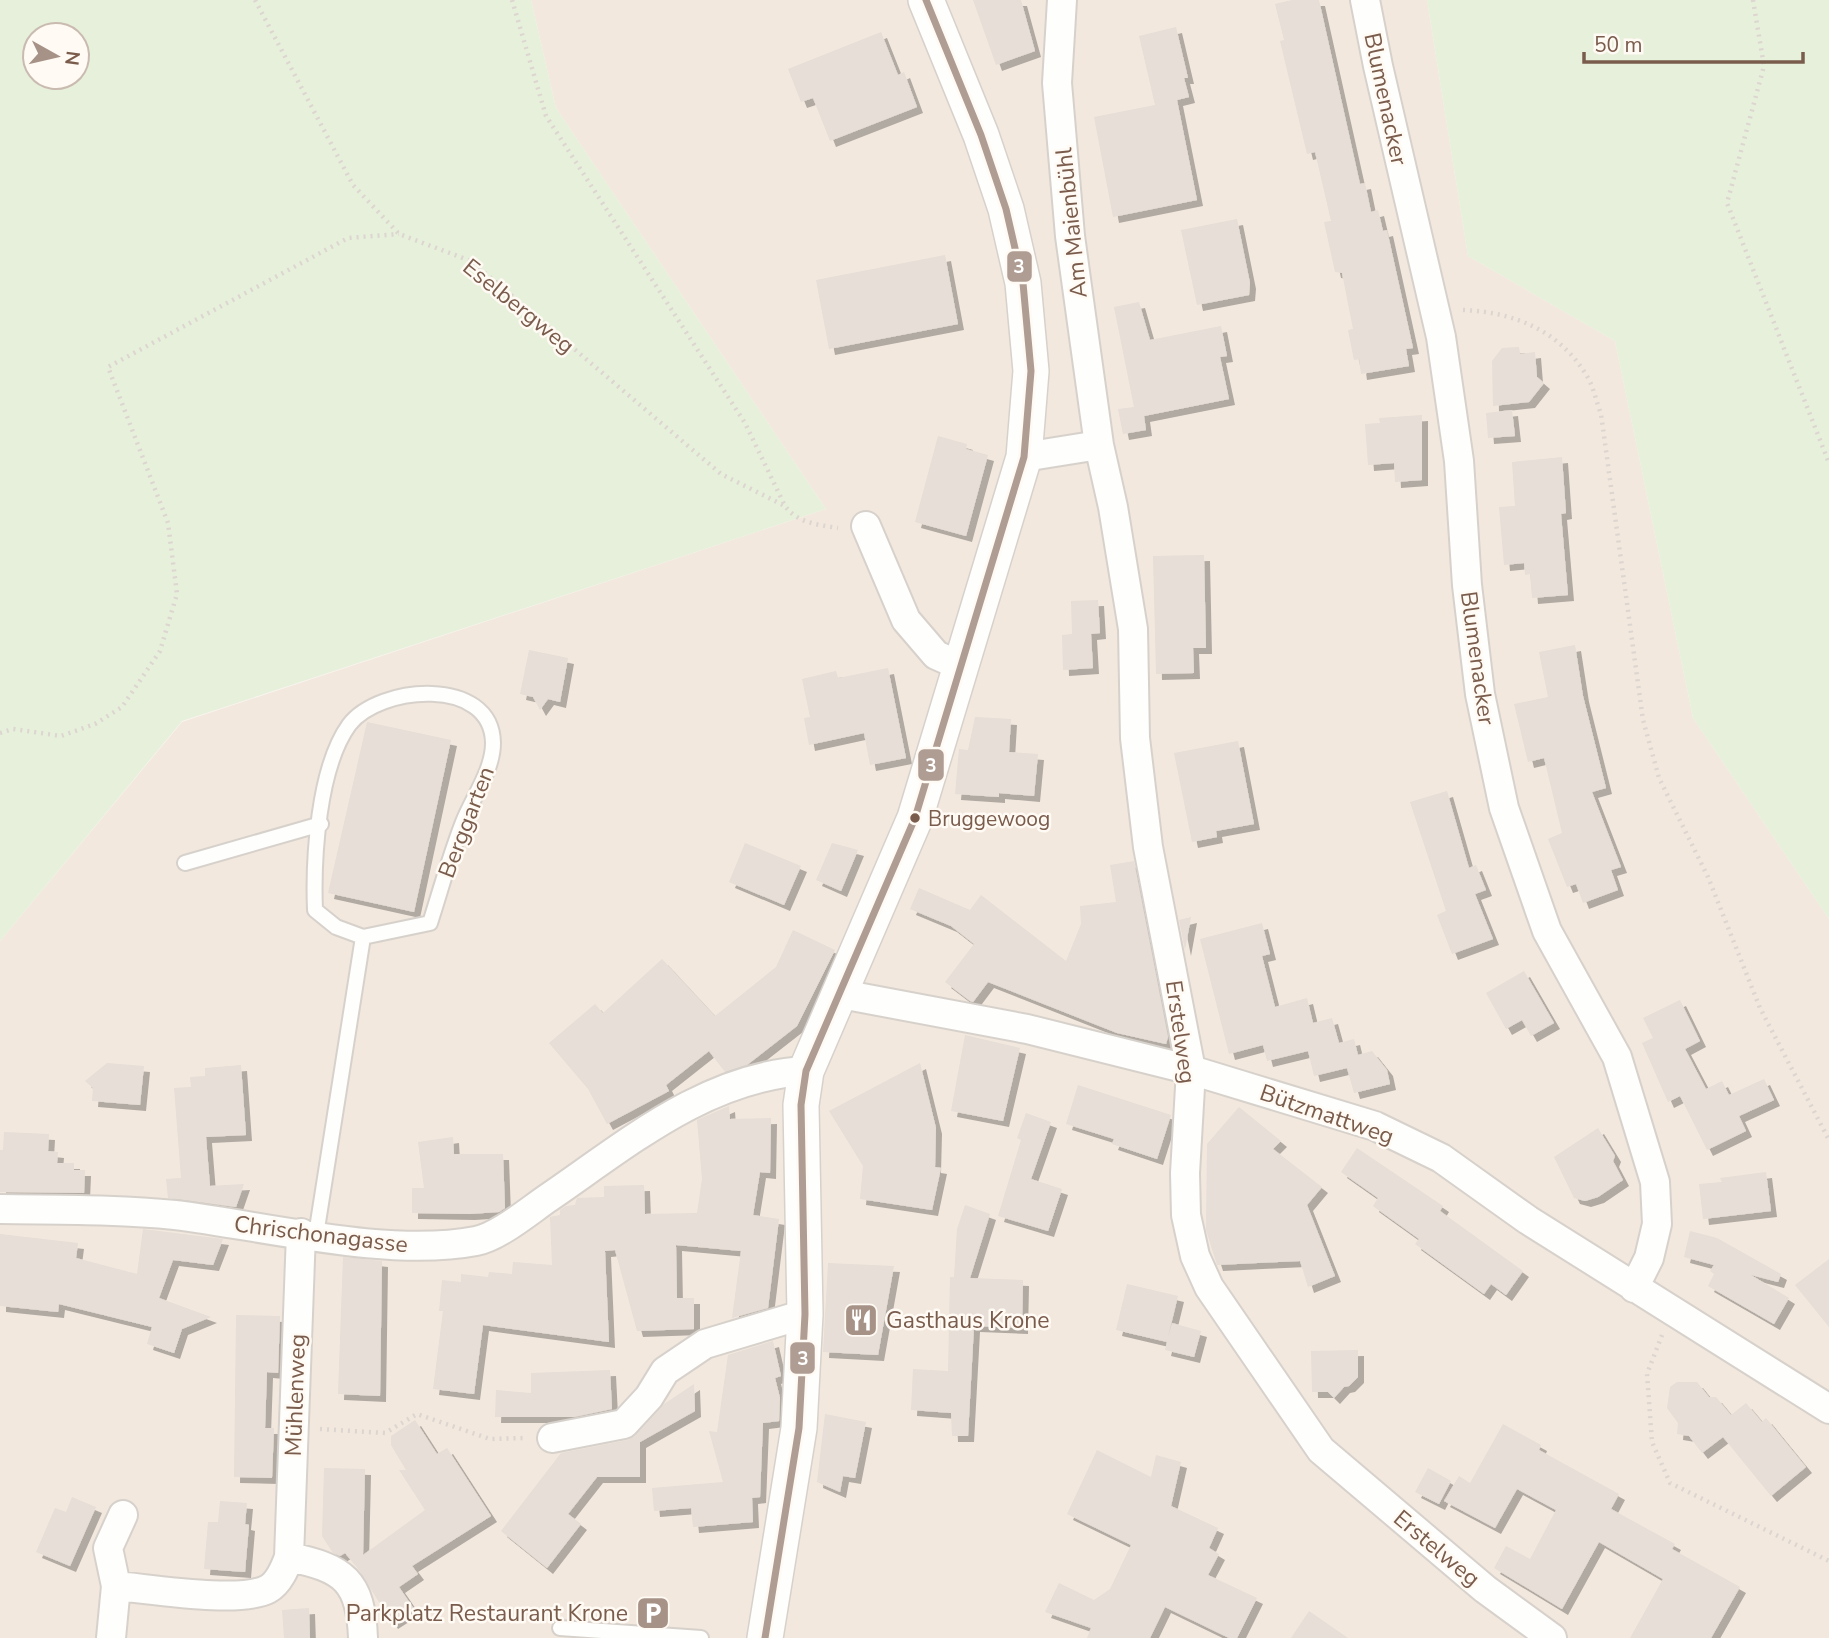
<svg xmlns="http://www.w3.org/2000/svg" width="1829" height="1638" font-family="'Nunito Sans',sans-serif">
<defs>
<filter id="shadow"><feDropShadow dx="6" dy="6" stdDeviation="0" flood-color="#0004"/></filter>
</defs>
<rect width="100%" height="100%" fill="#f9f5f0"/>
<path fill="#f2e8de" d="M531 0H1427L1468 256 1615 341 1693 718 1829 919V1638H0V941L182 722 826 509 556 108Z"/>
<path fill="#e7f0db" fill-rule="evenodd" d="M0 0H531L556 108 826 509 182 721 0 941ZM35 35H77V77H35Z
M1427 0H1829V919L1693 718 1615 341 1468 256Z"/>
<path fill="#e6ded7" filter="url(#shadow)" d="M973 0H1021L1035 51 996 65Z
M1292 0H1319L1360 184 1365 183 1371 212 1378 210 1383 231 1387 230 1413 348 1406 349 1409 366 1361 374 1359 359 1354 360 1348 330 1353 329 1342 273 1335 272 1324 222 1331 221 1315 152 1307 154 1280 41 1284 40 1275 4Z
M1176 27 1188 78H1184L1189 97 1177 100 1197 200 1113 217 1094 117 1155 105 1139 36Z
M881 32 898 75 904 72 917 107 830 141 813 98 801 102 788 69Z
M1237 219 1250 283 1249 295 1197 305 1181 230Z
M945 255 958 324 829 349 816 280Z
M1139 302 1150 340 1221 326 1227 356 1220 357 1229 399 1144 416 1146 430 1123 434 1118 409 1134 407 1114 307Z
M1519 347 1520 354 1535 352 1537 377 1544 383 1529 402 1493 406 1492 361 1502 348Z
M1512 410 1515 436 1488 438 1486 413Z
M1422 415V480L1395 482 1394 463 1368 465 1365 424 1380 423 1379 418Z
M938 436 967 444 966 449 988 455 966 536 915 522Z
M1562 457 1566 513 1561 514 1568 595 1532 598 1530 574 1525 575 1524 563 1504 565 1499 507 1515 506 1512 462Z
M1204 555 1206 648H1193L1194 673 1156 674 1153 556Z
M1098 600 1100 633 1091 634 1093 668 1063 670 1062 635 1072 634 1071 601Z
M1575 645 1583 696 1606 788 1592 792 1621 867 1611 870 1618 890 1583 903 1576 884 1567 887 1548 839 1562 833 1544 758 1528 762 1514 704 1548 697 1539 652Z
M529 650 568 658 560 702 548 699 540 710 533 697 520 694Z
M888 668 906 758 870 765 864 733 809 745 804 718 810 717 802 679 836 671 838 678Z
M975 717 1011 719 1009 752 1038 754 1034 796 999 793V797L955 794 959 749 968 750Z
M367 722 451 740 414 912 328 893Z
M1238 741 1254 824 1216 831 1217 837 1192 842 1174 753Z
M1447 791 1469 868 1476 865 1486 890 1475 894 1493 939 1452 954 1437 915 1446 911 1410 802Z
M745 843 801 866 784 905 729 882Z
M832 843 858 850 841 891 816 880Z
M1134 861 1168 1037 1166 1044 1117 1033 988 982 973 1002 970 1001 945 982 974 944 951 926 910 909 919 888 970 910 981 895 1066 961 1081 924 1080 906 1116 902 1110 865Z
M1191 917 1185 950 1179 920Z
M1262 923 1270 954 1262 956 1275 1007 1307 998 1313 1023 1332 1018 1339 1043 1354 1039 1358 1055 1372 1051 1387 1070 1390 1084 1354 1093 1347 1068 1314 1076 1308 1051 1267 1061 1263 1045 1229 1054 1200 939Z
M793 930 835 950 797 1026 747 1065 725 1072 709 1051 666 1085 669 1091 607 1124 588 1089 549 1043 595 1004 603 1013 662 959 715 1016 776 967Z
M1524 971 1554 1023 1531 1036 1522 1020 1506 1029 1486 993Z
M1680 1000 1700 1041 1685 1049 1706 1089 1722 1081 1729 1095 1764 1079 1774 1100 1739 1116 1746 1131 1707 1150 1680 1096 1668 1102 1642 1043 1653 1038 1643 1018Z
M965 1035 1020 1048 1003 1121 951 1111Z
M107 1063 144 1066 140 1105 92 1101 93 1088 85 1081Z
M920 1063 936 1128 935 1167 941 1168 932 1210 860 1199 863 1166 829 1111Z
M241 1065 246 1135 206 1137 210 1186 244 1184 236 1207 168 1198 166 1179 181 1178 174 1088 191 1087 190 1077 205 1076V1068Z
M1078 1085 1171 1115 1157 1159 1112 1144 1114 1139 1066 1124Z
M729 1106 730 1119 771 1118 770 1173 760 1172 753 1215 779 1219 768 1308 732 1318 741 1251 676 1245 677 1298H694V1329L637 1331 615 1250 605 1251 609 1342 483 1325 474 1394 433 1389 443 1311H439L442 1280 461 1282V1274L488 1277 489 1272 512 1274 513 1262 552 1265 550 1217 560 1215V1210L566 1206 575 1205 577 1198 604 1197V1186L644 1185 645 1214 697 1213 702 1179 697 1120Z
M1239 1107 1281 1141 1273 1149 1322 1187 1307 1205 1335 1276 1308 1287 1300 1261 1217 1265 1206 1230 1207 1144Z
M1026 1113 1051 1122 1031 1179 1062 1189 1048 1231 998 1216 1021 1140 1017 1138Z
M1598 1128 1615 1156 1613 1161 1623 1180 1598 1197 1585 1201 1574 1198 1554 1157Z
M4 1132 49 1134 48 1151 58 1152 57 1163H74V1170H85L84 1193 0 1192V1150H3Z
M453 1137 454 1154H503L505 1208 499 1212 469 1214 412 1213V1188H424L418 1142Z
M1357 1148 1443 1206 1440 1211 1523 1271 1506 1295 1491 1284 1484 1294 1415 1244 1419 1239 1373 1206 1378 1198 1341 1172Z
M1766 1172 1771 1211 1703 1219 1699 1184 1722 1182 1720 1178Z
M965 1205 990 1214 970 1278 1023 1280 1022 1328 974 1326 968 1436H952L951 1413 911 1410 913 1369 948 1371 950 1277H954L957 1229Z
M143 1229 223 1239 213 1265 173 1260 159 1298 211 1317 182 1329 174 1353 147 1344 152 1327 59 1304 58 1312 0 1306V1234L78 1243 76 1258 137 1274Z
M1690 1231 1717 1238 1781 1274 1778 1282 1751 1275 1789 1298 1774 1324 1708 1286 1714 1274 1710 1271 1714 1265 1684 1257Z
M343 1257 382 1261 380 1396 338 1394Z
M1829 1259V1327L1795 1285Z
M828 1263 894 1266 878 1355 823 1352Z
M1127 1284 1178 1296 1168 1337 1172 1323 1201 1331 1194 1357 1165 1350 1167 1342 1116 1330Z
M236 1315 280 1316 278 1373 267 1372 265 1428H274L272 1478 234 1477Z
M773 1341 781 1376 775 1378 780 1398 779 1421 763 1423 760 1497 752 1498 753 1522 693 1527 691 1508 654 1511 652 1488 723 1482 709 1431 717 1432 728 1355Z
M1358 1350V1377L1349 1386 1344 1387 1334 1398 1328 1392H1312L1311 1351Z
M610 1370 612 1409 574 1417H495L496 1390 531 1393V1373Z
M1677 1382H1697L1709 1397H1716L1731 1415 1746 1403 1762 1422 1766 1418 1806 1467 1771 1496 1723 1437 1702 1453 1689 1436 1677 1434 1678 1423 1667 1408 1670 1387Z
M694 1384 695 1411 640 1442V1477H597L568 1514 581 1524 547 1568 501 1531 561 1453 628 1440 664 1404Z
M825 1414 866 1422 855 1478 843 1476 840 1492 817 1482Z
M415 1420 437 1454 447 1448 491 1516 412 1566 418 1574 399 1587 414 1609 392 1623 359 1570 345 1553 340 1556 333 1553 322 1536 324 1468 365 1469 363 1555 425 1510 399 1470H406L391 1445V1436Z
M1503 1424 1541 1445 1539 1450 1619 1494 1611 1509 1675 1544 1672 1549 1740 1587 1711 1638H1630L1663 1579 1599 1542 1562 1609 1494 1568 1506 1546 1530 1559 1556 1510 1517 1489 1495 1528 1444 1501 1459 1476 1470 1483Z
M1097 1450 1151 1477 1156 1455 1181 1462 1171 1506 1218 1528 1209 1548 1219 1554 1208 1575 1257 1598 1237 1638H1229L1165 1607 1150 1638H1087L1091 1628 1045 1612 1059 1583 1094 1600 1110 1589 1131 1545 1067 1514Z
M1428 1468 1451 1481 1439 1504 1415 1492Z
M72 1497 96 1507 70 1566 36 1552 55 1508 66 1512Z
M220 1501 247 1503 245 1524 249 1525 245 1572 204 1569 208 1522H218Z
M309 1608 310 1638H284L282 1610Z
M1309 1611 1348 1638H1291Z"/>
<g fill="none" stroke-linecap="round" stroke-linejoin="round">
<g stroke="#d7d1cb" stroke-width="18">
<path id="service" d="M185 863 321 824
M316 1235 363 937 336 927 315 910C313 859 318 768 349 725 379 685 492 676 493 743 493 770 473 797 463 822 450 855 441 889 430 923L363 937
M560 1628 701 1638"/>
</g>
<g stroke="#d7d1cb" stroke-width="32">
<path id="minor" d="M1062 0 1057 83 1070 236 1099 445 1113 507 1133 629 1135 738 1148 847 1191 1070 1185 1173 1186 1215 1195 1256 1209 1287 1321 1450 1485 1589 1552 1638
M1365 0 1378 66 1441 337 1459 461 1467 585 1480 694 1504 808 1547 931 1617 1057 1655 1182 1657 1224 1649 1258 1634 1288
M1024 457 1099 445
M866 526 906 620 936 655 963 667
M841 994 1027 1029 1191 1070 1375 1126 1441 1158 1528 1220 1829 1409
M0 1209C58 1210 117 1209 175 1215 265 1226 388 1258 476 1241 498 1237 529 1211 548 1198 627 1144 707 1076 806 1071
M552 1438 624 1424 649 1397 665 1371 705 1344 805 1314
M289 1557C344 1568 361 1581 363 1638
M116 1586C151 1589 240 1604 268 1589 279 1583 285 1568 289 1557L301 1233
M111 1638 116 1586 108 1548 123 1515"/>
</g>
<g stroke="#d7d1cb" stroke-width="38">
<path id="tertiary" d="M765 1638 799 1428 805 1314 801 1105 806 1071 915 818 1024 457 1031 371 1023 283 1006 209 981 135 926 0"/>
</g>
<path stroke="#dcd5d0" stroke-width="4.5" stroke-dasharray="2 5" stroke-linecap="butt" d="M255 0 353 185 399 234 471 261 721 474 785 506
M512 0 546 116 745 423 785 506C797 523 819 525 838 528
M1753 0 1764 66 1727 203 1829 463
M1463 310C1513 312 1558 330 1585 373 1593 384 1596 401 1601 414L1643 720 1659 778 1708 877 1760 1008 1829 1140
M0 733 13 729 61 736 95 724 122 707 160 651 177 594 168 523 108 367 348 238 399 234
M1662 1335 1647 1374 1652 1442 1670 1483 1829 1561
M320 1429 385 1433 417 1414 490 1439 526 1438"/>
<use href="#service" stroke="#fefefd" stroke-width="14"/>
<use href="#minor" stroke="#fefefd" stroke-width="28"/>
<use href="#tertiary" stroke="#fefefd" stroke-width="35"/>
<g stroke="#fffaf3" stroke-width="12">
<path id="bus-1" d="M765 1638 799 1428 805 1314 801 1105 806 1071 915 818 1024 457 1031 371 1023 283 1006 209 981 135 926 0"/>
</g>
<use href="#bus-1" stroke="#af9d94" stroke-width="7"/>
</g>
<defs>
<g id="restaurant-square" transform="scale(1.75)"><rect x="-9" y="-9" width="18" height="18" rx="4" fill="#a69286" stroke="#fffaf3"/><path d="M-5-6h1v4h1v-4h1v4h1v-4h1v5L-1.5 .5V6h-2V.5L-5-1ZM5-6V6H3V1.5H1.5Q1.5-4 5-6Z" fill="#fff"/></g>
<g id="parking-square" transform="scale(1.75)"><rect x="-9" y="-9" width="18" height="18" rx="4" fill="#a69286" stroke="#fffaf3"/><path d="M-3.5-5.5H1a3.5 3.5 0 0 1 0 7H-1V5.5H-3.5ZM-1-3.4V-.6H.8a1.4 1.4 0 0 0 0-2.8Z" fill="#fff"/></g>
</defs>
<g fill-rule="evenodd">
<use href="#restaurant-square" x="861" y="1320"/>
<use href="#parking-square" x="653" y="1613"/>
</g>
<circle fill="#7a5c4d" stroke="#fffaf3" stroke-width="2.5" cx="915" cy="818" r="6"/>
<g text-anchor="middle" stroke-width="5" stroke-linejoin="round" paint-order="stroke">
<g font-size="21" fill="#7a5c4d" stroke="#fffaf3" text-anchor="start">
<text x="928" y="826">Bruggewoog</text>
</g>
<g font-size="23" fill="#7a5c4d" stroke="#fffaf3">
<text transform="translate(1386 99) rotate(78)" y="8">Blumenacker</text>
<text transform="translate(1071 223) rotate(-96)" y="8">Am Maienbühl</text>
<text transform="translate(519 306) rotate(39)" y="8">Eselbergweg</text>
<text transform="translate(1478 658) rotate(82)" y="8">Blumenacker</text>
<text transform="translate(466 822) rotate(-69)" y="8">Berggarten</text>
<text transform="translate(1181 1032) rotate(82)" y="8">Erstelweg</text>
<text transform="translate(1327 1114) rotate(19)" y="8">Bützmattweg</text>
<text transform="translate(321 1234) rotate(7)" y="8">Chrischonagasse</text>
<text transform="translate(295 1395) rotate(-88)" y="8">Mühlenweg</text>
<text transform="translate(1437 1548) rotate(40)" y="8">Erstelweg</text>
</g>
<g font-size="23" fill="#7a5c4d" stroke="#fffaf3" text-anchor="start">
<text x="886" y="1328">Gasthaus Krone</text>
<text x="628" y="1621" text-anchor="end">Parkplatz Restaurant Krone</text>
</g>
</g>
<g stroke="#fffaf3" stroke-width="2.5">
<rect x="1006" y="250" width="27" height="33" rx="7" fill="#af9d94"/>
<rect x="917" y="748" width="28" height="34" rx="7" fill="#af9d94"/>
<rect x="789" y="1341" width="27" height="34" rx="7" fill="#af9d94"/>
</g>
<g font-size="19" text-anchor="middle" font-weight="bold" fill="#fff">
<text x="1019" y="273">3</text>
<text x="931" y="772">3</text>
<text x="803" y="1365">3</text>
</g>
<g transform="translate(56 56) rotate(98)"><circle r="33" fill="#fffaf3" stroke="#cabbb1" stroke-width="2"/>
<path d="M0-5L12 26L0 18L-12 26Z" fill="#a69286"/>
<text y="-10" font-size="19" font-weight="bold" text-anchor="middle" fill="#7a5c4d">N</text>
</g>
<path d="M1584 52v10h219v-10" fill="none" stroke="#7a5c4d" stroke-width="3.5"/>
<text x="1594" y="52" font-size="21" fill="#7a5c4d" stroke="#fffaf3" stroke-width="5" paint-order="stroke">50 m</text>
</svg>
